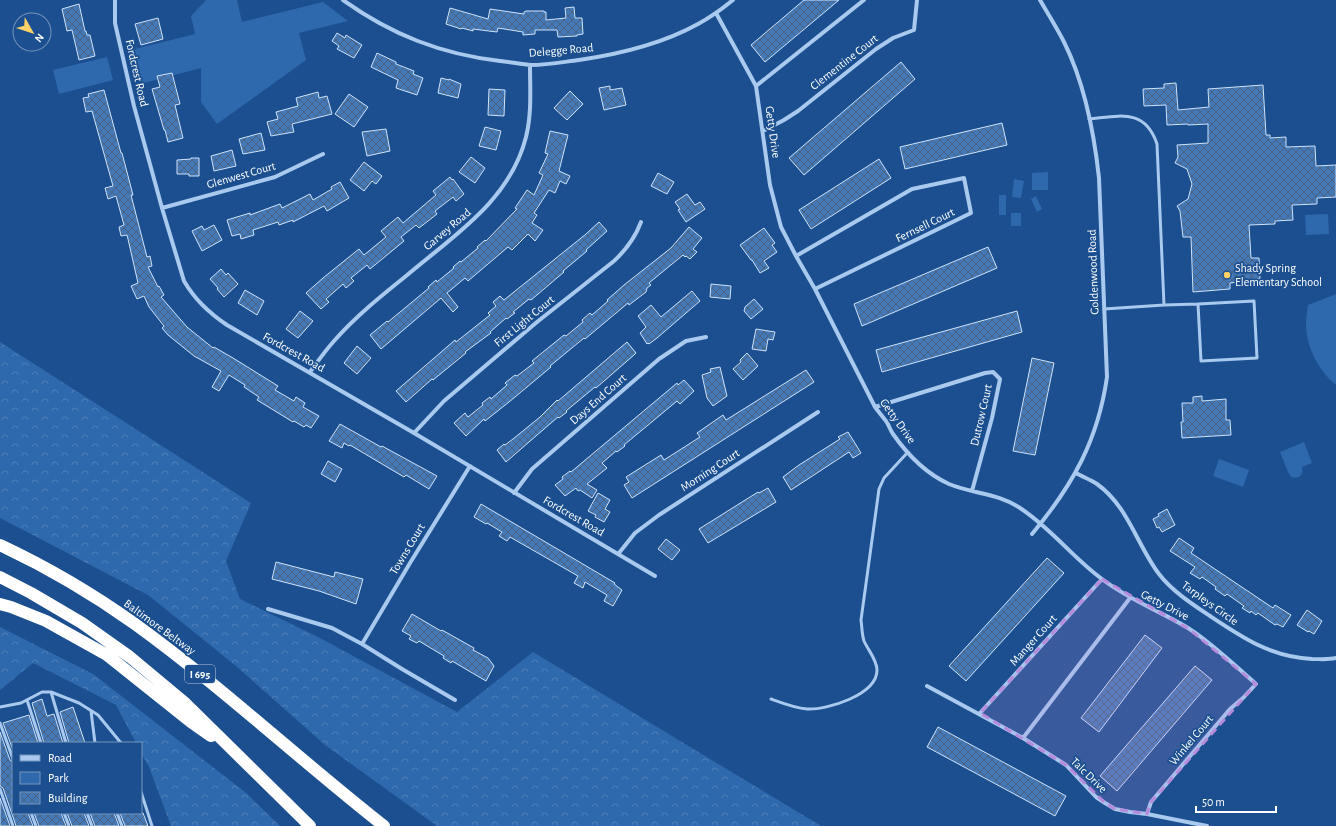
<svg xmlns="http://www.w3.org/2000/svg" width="1336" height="826" font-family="'Alegreya Sans',sans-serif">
<defs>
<pattern id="forest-crowns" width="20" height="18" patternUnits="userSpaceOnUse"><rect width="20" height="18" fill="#2e69ad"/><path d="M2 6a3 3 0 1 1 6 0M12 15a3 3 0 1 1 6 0" fill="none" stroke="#4d80b9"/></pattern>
<pattern id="building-cross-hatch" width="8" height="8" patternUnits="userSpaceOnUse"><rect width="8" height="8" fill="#4478b7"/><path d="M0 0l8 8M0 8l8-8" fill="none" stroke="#486282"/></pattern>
</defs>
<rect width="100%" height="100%" fill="#1b4f8f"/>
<path fill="url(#forest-crowns)" d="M0 342 251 503 226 561 240 599 318 637 457 712 533 652 821 826H437L325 745 236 666 148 595 0 518Z
M0 627 93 674 245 792 280 826H171L149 767 141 753V743H136L116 705 33 663 0 690Z"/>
<path fill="#2e69ad" d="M206 0H237L242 22 323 2 348 21 299 33 306 60 217 124 201 102V68L140 84 131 50 195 34 191 16Z
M107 57 113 80 59 94 53 70Z
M1048 172V190H1032V173Z
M1014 179 1024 181 1021 198 1012 197Z
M999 195H1006V215H999Z
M1036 196 1042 209 1037 212 1031 199Z
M1011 213H1021V226H1011Z
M1328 214 1329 234 1306 235 1305 215Z
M1336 294V385C1319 371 1307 349 1306 326 1306 319 1307 312 1308 305Z
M1304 442 1312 463 1302 467C1304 474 1299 480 1291 477L1288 472 1280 452Z
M1219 459 1249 470 1243 487 1213 476Z"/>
<path fill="url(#building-cross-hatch)" stroke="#cfe3fa" d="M804 0H839L765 62 751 45Z
M79 4 85 31H86L87 35H90L95 56 79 60 72 30 67 31 62 9Z
M574 7 575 18H582L583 34 577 35V36L558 37 557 30H535V34L523 35V32L498 28 497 32 473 29V31L462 28 461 29 446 24 450 8 488 19 490 9 524 14V12L526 11H544V12H546V20L566 18 565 8Z
M158 18 163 39 141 45 135 24Z
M337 33 345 38 346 35 362 45 354 58 337 49 339 46 332 41Z
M377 53 396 62V64L414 71 413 74 423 78 417 95 396 88 398 80 371 67Z
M901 62 915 79 804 175 789 158Z
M172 73 180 104 175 105 183 138 168 142 165 130H164L152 89 160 87 157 76Z
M441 78 449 80V79L461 84 458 98 438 93Z
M1176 83 1178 110 1209 107 1208 89 1263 85 1266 135H1270V138L1286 137V147L1315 146 1316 166 1336 165V197L1317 198V204L1292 205 1293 220 1275 221V224L1249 225 1251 258H1259L1260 279 1238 280V282L1230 283V289L1193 292 1191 237H1183L1180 211 1177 206 1188 199 1192 184 1187 169 1175 163 1178 157 1177 145 1208 143V124L1188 125V124L1167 125 1166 105 1144 106 1143 89 1164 88V84Z
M610 86V90L622 88 626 105 604 110 599 88Z
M489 89 505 90 504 116 488 115Z
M104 90 121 153H122L133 195H131L147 257 150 256 152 266 148 267 158 287 159 286 164 295 161 297 187 327 213 348 214 347 233 358 278 386 275 390 294 401 296 397 305 403 303 407 319 416 311 428 306 425 304 427 294 421 293 422 257 400 259 397 244 387 245 385 229 375 219 391 212 387 221 371 194 356 168 335 162 328 164 326 149 307 144 296 137 299 131 286 138 283 128 239 127 235 121 236 119 227 124 225 116 196 108 199 105 188 113 186 92 111 86 112 83 98 89 97 88 94Z
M570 91 583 104 567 120 554 108Z
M318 92 319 98 327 96 332 114 292 124 294 132 271 136 267 122 278 119 276 112 298 106 296 98Z
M349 94 368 107 354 127 335 114Z
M1002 123 1007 145 905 169 900 147Z
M485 127 501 131 496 150 479 146Z
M386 129 390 151 367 156 362 132Z
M550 131 568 135 559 171 570 176 566 184 560 181 555 193 549 190 534 213 537 215 532 223 543 230 535 241 528 234 512 250 508 247 468 281 465 278 447 293 458 307 453 312 441 298 381 349 370 335 387 321 388 322 429 288 428 287 436 280 437 282 454 268 453 267 460 261 461 262 478 248 477 247 485 240 486 241 517 209 515 208 527 190 534 195 543 175 539 173 548 154 545 153Z
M261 133 265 150 243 154 239 139Z
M232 150 236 166 214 171 211 156Z
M471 157 485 168 475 183 459 172Z
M191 158H199V176H189V174H177V160L191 159Z
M879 159 891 178 811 229 799 210Z
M364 162 382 176 376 184 372 181 364 191 350 180Z
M658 173 674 182 667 194 651 186Z
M450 177 452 180 453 179 464 194 456 201 453 197 435 211 437 214 419 228 416 225 401 237 404 241 370 269 367 265 351 278 354 281 346 288 343 284 326 299 329 302 321 309 306 293 323 278 359 249 364 255 386 237 381 231 398 217 403 223 436 195 433 191Z
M340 182 349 198 327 211 324 206 293 222V220L279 225 278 222 253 230 254 235 241 239 240 234 232 236 227 220 250 213V215L280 204 282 208 310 194 313 200 332 189 331 187Z
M687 194 695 205 700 202 705 209 686 222 678 210 680 209 675 202Z
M599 222 607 231 586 250 587 251 563 271 564 272 531 300 529 299 513 312 515 313 507 319 506 318 490 332 491 333 465 352 466 353 433 380 432 379 406 402 396 391 455 340 456 342 490 315 488 313 496 306 493 302 500 296 504 300 586 234Z
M214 225 222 240 202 251 192 231 202 226 204 230Z
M689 227 702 238 693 249 697 252 690 259 686 256 685 257 683 255 649 283 651 285 647 288 646 292 629 305 628 303 585 339 584 338 550 366 551 367 509 402 485 421 484 419 466 436 454 423 465 413 468 417 483 405 482 403 490 397 491 399 507 385 505 383 515 375 517 376 534 363 532 361 564 335 566 336 583 322 582 320 590 313 592 315 608 301 607 300 624 285 671 248Z
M764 228 775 243 772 245 777 252 764 261 769 268 760 273 752 260H751L740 245Z
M988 247 997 268 862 326 854 304Z
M221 269 226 275 228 273 238 284 224 297 217 289 218 288 210 279Z
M711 284 731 286 730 299 710 297Z
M245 290 264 301 257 315 238 303Z
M692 291 700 301 657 338 649 344 648 343 647 344 640 333 646 327 638 316 651 305 661 317Z
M754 299 763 309 751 319 744 311 745 307Z
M300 311 313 321 298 338 286 329Z
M1017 311 1022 332 882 372 876 350Z
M756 329 775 332 773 340 768 339 766 351 752 349Z
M627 342 636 353 634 355 596 388 595 387 566 411 567 412 559 418 558 417 529 442 506 462 497 450 504 444 505 445 513 439 540 417 557 400 558 401Z
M357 346 371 358 357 374 344 363Z
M747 353 758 366 743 380 733 369 741 362 740 360Z
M1032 358 1054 363 1035 455 1013 451Z
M720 367 727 396 713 406 707 398 702 375 711 372 710 369Z
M806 370 814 382 632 498 624 485 629 482 626 477 661 455 664 460 700 437 697 433 723 415 726 420Z
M684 380 694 391 680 404 677 401 624 445 625 446 617 452 616 451 602 463 607 468 587 484 597 490 592 498 580 490 578 491 576 488 565 496 555 485 563 479 562 477 570 471 571 472 677 383 678 385Z
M1202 396V401L1226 399V420H1230L1231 435 1182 438 1181 422H1183L1182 403H1193V397Z
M340 424 381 447 382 446 437 476 429 489 406 475 404 477 350 445 349 446 344 443 342 448 329 441Z
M848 432 861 453 853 458 849 452 791 490 783 477 799 465 840 439 838 437Z
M328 461 342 469 335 482 321 474Z
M768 488 776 502 708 543 699 529 758 492 759 493Z
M598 493 610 500 605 509 610 512 604 522 595 517 596 515 588 511Z
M481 504 615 583 614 584 622 590 613 606 604 601 607 595 585 582 583 588 574 583 578 576 510 537 507 541 499 536 502 532 487 523 486 524 474 517Z
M1167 509 1175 525 1162 532 1159 527 1157 528 1153 519 1159 516 1158 514Z
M1179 538 1194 548 1191 553 1273 608 1275 605 1291 615 1283 627 1277 624 1275 625 1258 613 1256 615 1251 611 1250 613 1242 608 1244 606 1227 594 1225 596 1215 589 1216 587 1202 577 1200 579 1190 573 1195 567 1170 551Z
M666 539 680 550 672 560 658 549Z
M1047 558 1064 573 966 681 949 666Z
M276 562 334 577 335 572 363 579 356 604 319 591 272 579Z
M1307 610 1322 621 1314 634 1309 631 1308 632 1297 625Z
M412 614 441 631 442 630 474 648 473 650 488 658 494 666 486 681 452 661 451 663 443 658 444 656 419 641 417 643 409 639 411 636 402 631Z
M1145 635 1162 648 1099 732 1081 718Z
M1195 666 1212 680 1117 791 1100 776Z
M42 699 47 716 54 714 63 743H44L32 703Z
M73 707 85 743H69L60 712Z
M29 715 38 743H13V750L3 723Z
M938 727 1066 796 1055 816 927 747Z
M0 732 10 760 13 762V813H28L33 826H16L3 788 0 786Z
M0 798 10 826H0Z
M34 813H61L66 826H39Z
M67 813H84L89 826H72Z
M90 813H114L119 826H95Z
M120 813H143L148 826H125Z"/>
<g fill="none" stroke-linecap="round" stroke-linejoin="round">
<path stroke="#a9c9ee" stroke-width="3" d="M1089 119C1120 116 1145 108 1157 144L1164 305 1104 309
M1164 305 1198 304 1201 361 1257 358 1254 301 1198 304
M51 692 66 743
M771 699C782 703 795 708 807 709 827 710 877 695 877 670 877 660 868 650 864 641 862 635 862 628 861 620L879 489 884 478 908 452
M27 700 41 743
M0 707 21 703 42 692H51L79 703 98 715 121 743
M91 711 95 743
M0 723 13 759
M0 789 13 826
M141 792 152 826
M31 813 36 826
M64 813 69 826
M87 813 92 826
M117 813 122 826"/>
<path stroke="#a9c9ee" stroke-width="4" d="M115 0V23L134 106 162 208 184 281C195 300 209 313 227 325L414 433 655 576
M343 0C392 35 441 54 500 61 510 62 521 64 531 65 547 65 563 62 579 60 620 54 662 44 698 24 711 17 722 9 733 0
M716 13 756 86 770 185 781 227 796 256 815 289 875 407C878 411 882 416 886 421 889 425 890 430 893 434 907 454 927 474 949 484 973 494 998 493 1020 508 1051 528 1073 558 1102 579 1129 600 1160 611 1188 628 1213 644 1234 665 1256 684L1243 698 1230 709 1151 802 1147 814
M756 86 864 0
M763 131 784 120 798 111 876 49 893 38 914 30 917 0
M162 208 275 177 323 154
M796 256 912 189 964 178 971 213 815 289
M310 372C318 361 325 351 334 341 355 317 381 296 406 276 453 236 510 201 526 137 532 113 530 89 530 65
M875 407 985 373 993 372 1000 379 992 418 972 491
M414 433 444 401 537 322 614 261C627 249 635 238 641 222
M1076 473C1083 477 1091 480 1097 484 1128 506 1137 545 1159 574 1172 591 1192 604 1210 616 1243 638 1271 657 1312 659 1320 659 1328 660 1336 658
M514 493 532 469 659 359 686 341 706 337
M1032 534C1073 485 1098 440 1107 377L1099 178C1094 132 1085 84 1064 42 1057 28 1048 14 1040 0
M619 553 635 533 659 515 818 412
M268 609 332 628 362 644 402 669 455 700
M362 644 410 563 470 466
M927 686 1023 738 1066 765 1096 797 1105 803 1115 809 1130 812 1147 814 1207 826
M980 713 1102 579
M1023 738 1130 598"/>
<path stroke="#fff" stroke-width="12" d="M0 545C47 567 93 594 135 624 222 687 300 760 384 826
M0 577 31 593 82 623 130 657 184 702 310 826
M0 604 11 607 46 621 107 655 191 722 211 736"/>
</g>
<path fill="#b68bdc" fill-opacity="0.2" stroke="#b68bdc" stroke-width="3" stroke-dasharray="8 5" stroke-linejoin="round" d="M1102 579 1189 629 1256 684 1151 802 1147 814 1115 809 1105 803 1066 765 980 713Z"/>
<circle fill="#ffd166" stroke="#1b4f8f" stroke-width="1.5" cx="1227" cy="275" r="4"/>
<g text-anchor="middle" stroke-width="3.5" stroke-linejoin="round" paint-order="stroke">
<rect fill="#1b4f8f" stroke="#bbcadd" stroke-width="1" x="185" y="665" width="30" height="18" rx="3"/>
<g font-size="11" font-weight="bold" fill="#fff">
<text x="200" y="678">I 695</text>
</g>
<g font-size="12" fill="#fff" stroke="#1b4f8f">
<text transform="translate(561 50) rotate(-5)" y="4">Delegge Road</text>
<text transform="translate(844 62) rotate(-38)" y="4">Clementine Court</text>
<text transform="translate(137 73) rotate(77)" y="4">Fordcrest Road</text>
<text transform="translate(773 132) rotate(82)" y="4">Getty Drive</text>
<text transform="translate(241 175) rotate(-16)" y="4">Glenwest Court</text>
<text transform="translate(925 225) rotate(-26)" y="4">Fernsell Court</text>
<text transform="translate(447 229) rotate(-40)" y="4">Garvey Road</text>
<text transform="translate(1093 272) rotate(-92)" y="4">Goldenwood Road</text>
<text transform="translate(524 321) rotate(-39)" y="4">First Light Court</text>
<text transform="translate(294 352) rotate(29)" y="4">Fordcrest Road</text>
<text transform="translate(598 399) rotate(-41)" y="4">Days End Court</text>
<text transform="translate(981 415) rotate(-77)" y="4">Dutrow Court</text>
<text transform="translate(898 421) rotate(54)" y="4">Getty Drive</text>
<text transform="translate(710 470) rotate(-33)" y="4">Morning Court</text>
<text transform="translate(574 516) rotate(30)" y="4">Fordcrest Road</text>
<text transform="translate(407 549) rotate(-59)" y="4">Towns Court</text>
<text transform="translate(1210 603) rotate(36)" y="4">Tarpleys Circle</text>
<text transform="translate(1165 605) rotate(27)" y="4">Getty Drive</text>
<text transform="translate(160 627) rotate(36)" y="4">Baltimore Beltway</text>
<text transform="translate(1033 640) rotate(-48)" y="4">Manger Court</text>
<text transform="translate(1191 740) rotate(-50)" y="4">Winkel Court</text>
<text transform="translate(1089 775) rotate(44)" y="4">Talc Drive</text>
</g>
<g font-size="12" fill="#fff" stroke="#1b4f8f" text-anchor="start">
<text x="1235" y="272">Shady Spring<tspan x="1235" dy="14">Elementary School</tspan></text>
</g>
</g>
<rect x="12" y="742" width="130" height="72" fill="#1b4f8f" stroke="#7695bc"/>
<rect x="20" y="755" width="20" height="6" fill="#a9c9ee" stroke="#7695bc"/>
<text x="48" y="762" font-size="12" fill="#ffffff">Road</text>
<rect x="20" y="772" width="20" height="12" fill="#2e69ad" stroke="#7695bc"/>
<text x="48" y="782" font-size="12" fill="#ffffff">Park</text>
<rect x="20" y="792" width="20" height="12" fill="url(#building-cross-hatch)" stroke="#7695bc"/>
<text x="48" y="802" font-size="12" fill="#ffffff">Building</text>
<g transform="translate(32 32) rotate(129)"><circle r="19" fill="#1b4f8f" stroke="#7695bc"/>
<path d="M0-3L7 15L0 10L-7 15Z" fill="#ffd166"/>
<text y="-6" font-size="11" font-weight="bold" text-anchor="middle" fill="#ffffff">N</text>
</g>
<path d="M1196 806v6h80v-6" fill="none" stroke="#ffffff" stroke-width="2"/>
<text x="1202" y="806" font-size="12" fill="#ffffff" stroke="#1b4f8f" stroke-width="3" paint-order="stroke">50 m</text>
</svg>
